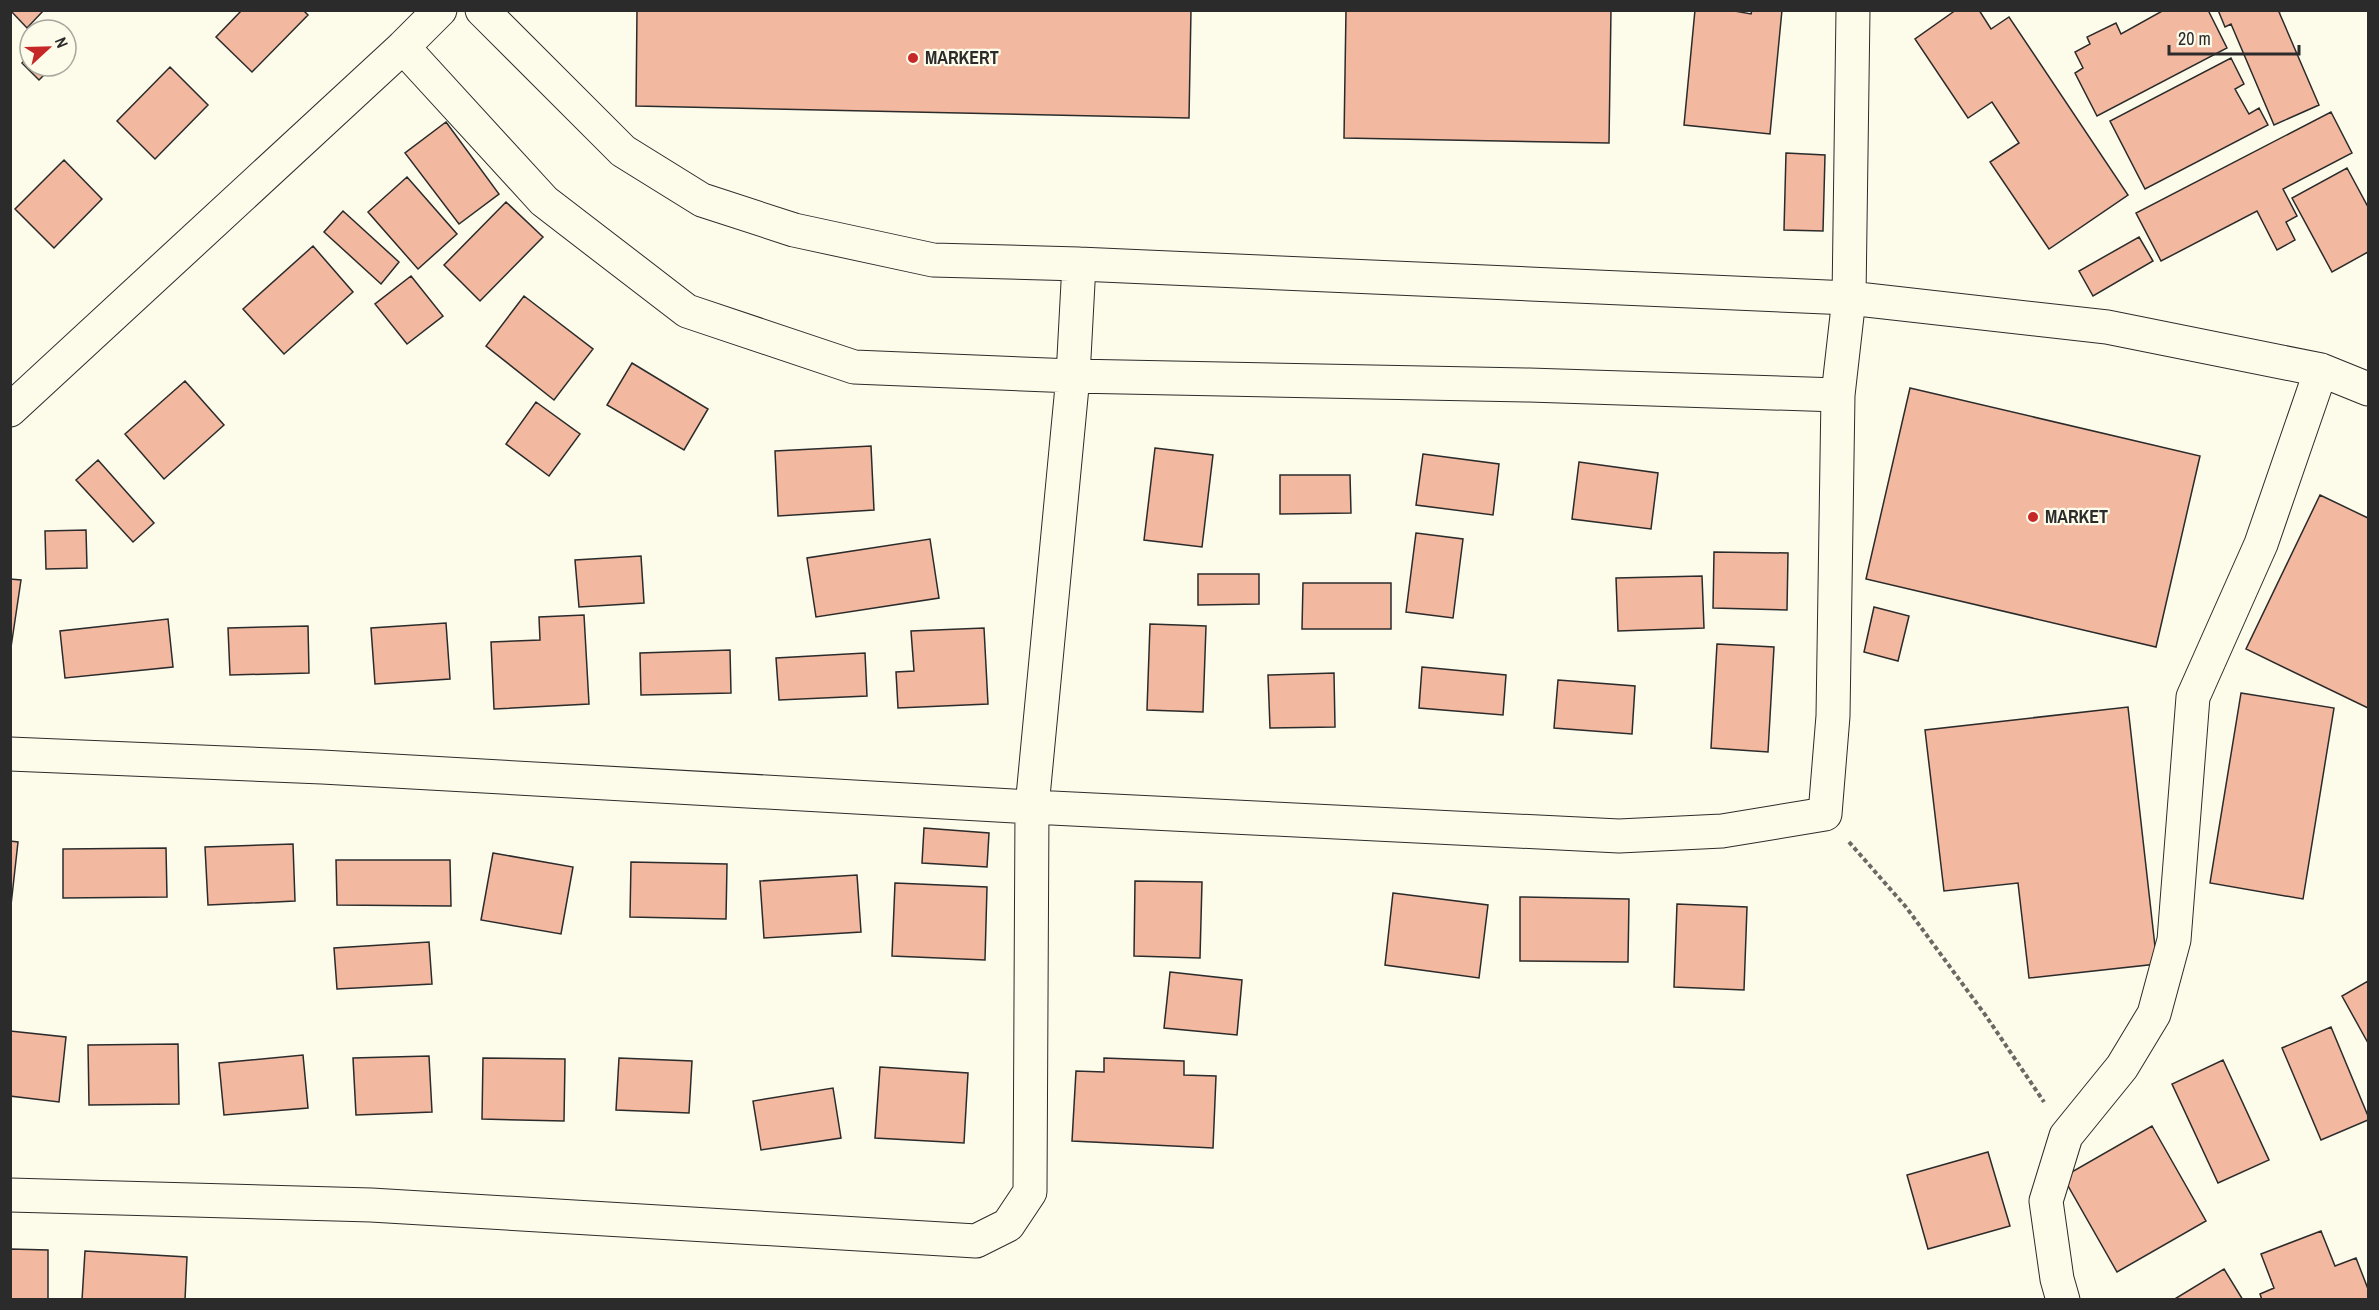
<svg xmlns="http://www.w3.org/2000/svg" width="2379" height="1310" font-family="'Archivo Narrow',sans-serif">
<rect width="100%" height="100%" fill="#fdfbea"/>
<path fill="#f2b8a0" stroke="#2b2b2b" stroke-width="1.5" d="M10 10H44L27 28Z
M242 10H303L308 15 252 72 216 37Z
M637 10H1191L1189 118 636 106Z
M1346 10H1611L1609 143 1344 138Z
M1695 10H1729L1751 14 1752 10H1782L1770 134 1684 125Z
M1956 10H1979L1991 29 2009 17 2128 195 2049 249 1990 162 2019 143 1992 102 1968 118 1915 39Z
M2164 10H2208L2227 48 2097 116 2075 73 2083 68 2075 52 2090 44 2087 37 2116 23 2121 34Z
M2218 10H2284L2279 12 2319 105 2274 125 2231 24 2225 27Z
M30 55V66H53L39 80 22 63Z
M2231 58 2244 84 2235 89 2249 114 2259 108 2268 125 2145 189 2110 121Z
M170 67 208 105 155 159 117 121Z
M2331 112 2352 153 2283 189 2297 216 2286 222 2295 240 2277 250 2257 211 2161 261 2136 213Z
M446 122 499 194 459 224 405 153Z
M1786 153 1825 155 1823 231 1784 230Z
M64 160 102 199 54 248 15 209Z
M2347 168 2368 207V252L2332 272 2292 198Z
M407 177 457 234 418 269 368 212Z
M506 202 543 237 480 301 444 265Z
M343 211 399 262 381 284 324 232Z
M2139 237 2153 261 2093 296 2079 271Z
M313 246 353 292 284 354 243 309Z
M411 276 443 316 407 344 375 304Z
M524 296 593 349 554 400 486 346Z
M632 363 708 409 684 450 607 405Z
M185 381 224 425 164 479 125 434Z
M1910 388 2200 456 2156 647 1866 579Z
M536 402 580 434 549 476 506 444Z
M871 446 874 510 778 516 775 451Z
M1155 448 1213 455 1202 547 1144 540Z
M1423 454 1499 464 1493 515 1416 505Z
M98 460 154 523 133 542 76 480Z
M1579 462 1658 473 1651 529 1572 519Z
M1280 475H1350L1351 513 1280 514Z
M2320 495 2368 518V708L2246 649Z
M86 530 87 568 46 569 45 531Z
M1416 533 1463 539 1453 618 1406 612Z
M930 539 939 598 816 617 807 558Z
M1714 552 1788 553 1787 610 1713 608Z
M641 556 644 603 579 607 575 560Z
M1198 574H1259V604L1198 605Z
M1702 576 1704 628 1618 631 1616 578Z
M10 579 21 580 10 654Z
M1303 583H1391V629H1302Z
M1874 607 1909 616 1898 661 1864 652Z
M584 615 589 704 494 709 491 642 540 640 539 617Z
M168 619 173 667 65 678 60 631Z
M446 623 450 679 375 684 371 628Z
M1150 624 1206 626 1203 712 1147 710Z
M308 626 309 673 230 675 228 628Z
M984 628 988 704 898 708 896 672 914 671 911 631Z
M1717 644 1774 647 1768 752 1711 748Z
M730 650 731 693 641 695 640 653Z
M865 653 867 696 779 700 776 658Z
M1422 667 1506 675 1503 715 1419 708Z
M1334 673 1335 727 1270 728 1268 675Z
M1558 680 1635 686 1632 734 1554 728Z
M2241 693 2334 708 2303 899 2210 883Z
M2128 707 2157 964 2029 978 2018 883 1944 891 1925 730Z
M924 828 989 833 987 867 922 863Z
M10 841 18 842 11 905H10Z
M293 844 295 901 208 905 205 847Z
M166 848 167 897 63 898V849Z
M493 853 573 867 561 934 481 920Z
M336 860H450L451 906 337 905Z
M631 862 727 864 726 919 630 917Z
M857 875 861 932 764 938 760 881Z
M1135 881 1202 882 1200 958 1134 956Z
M895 883 987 887 985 960 892 956Z
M1393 893 1488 905 1479 978 1385 965Z
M1520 897 1629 899 1628 962 1520 961Z
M1677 904 1747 907 1744 990 1674 987Z
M429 942 432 984 337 989 334 948Z
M1170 972 1242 980 1237 1035 1164 1028Z
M2368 981V1043L2342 996Z
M2331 1027 2368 1116V1120L2321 1140 2282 1048Z
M10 1031 66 1037 59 1102 10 1096Z
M178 1044 179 1104 89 1105 88 1045Z
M303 1055 308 1108 224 1115 219 1063Z
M429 1056 432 1112 356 1115 353 1058Z
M483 1058 565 1059 564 1121 482 1119Z
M619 1058 692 1061 689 1113 616 1110Z
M1104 1058 1184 1061V1075L1216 1076 1213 1148 1072 1141 1076 1071 1104 1072Z
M2223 1060 2269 1160 2218 1183 2172 1084Z
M880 1067 968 1073 964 1143 875 1138Z
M833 1088 841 1138 761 1150 753 1101Z
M2152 1126 2206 1221 2117 1272 2063 1177Z
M1988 1152 2010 1226 1928 1249 1907 1175Z
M2321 1231 2335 1266 2356 1258 2368 1289V1300H2262L2260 1294 2274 1288 2261 1254Z
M10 1249 48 1250V1300H10Z
M85 1251 187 1257 185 1300H82Z
M2224 1269 2243 1300H2173Z"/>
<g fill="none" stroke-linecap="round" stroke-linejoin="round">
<g stroke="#2b2b2b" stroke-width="35">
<path id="street" d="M482 10 623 151 702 200 794 230 933 260 1079 264 1849 298 2107 327 2321 370 2368 389
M403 47 544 201 687 311 854 367 1073 376 1529 385 1838 395
M10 410 403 47 440 10
M10 754 322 767 1032 807 1619 836 1722 831 1825 814 1833 716 1838 395 1849 298 1853 10
M10 1195 371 1205 976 1241 1008 1225 1030 1192 1032 807 1073 376 1079 264
M2063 1300 2057 1279 2046 1201 2066 1136 2122 1067 2154 1014 2174 940 2193 697 2261 544 2321 370"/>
</g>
<path stroke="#6a6964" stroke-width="4" stroke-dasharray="4.5 3" stroke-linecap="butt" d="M1849 842 1906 907 1986 1016 2044 1102"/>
<use href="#street" stroke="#fdfbea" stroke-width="33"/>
</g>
<g fill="#c62828" stroke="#fdfbea" stroke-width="2">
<circle cx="913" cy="58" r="6"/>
<circle cx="2033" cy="517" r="6"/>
</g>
<g text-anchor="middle" stroke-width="4.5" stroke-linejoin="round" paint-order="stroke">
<g font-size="18" font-weight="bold" fill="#2b2b2b" stroke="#fdfbea" text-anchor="start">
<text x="925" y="64">MARKERT</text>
<text x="2045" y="523">MARKET</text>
</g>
</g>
<rect width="2379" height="1310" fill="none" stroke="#2b2b2b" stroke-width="24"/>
<g transform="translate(48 48) rotate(68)"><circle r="28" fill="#fdfbea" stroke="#a9a89e" stroke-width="1.5"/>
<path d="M0-4.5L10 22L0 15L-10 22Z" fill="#c62828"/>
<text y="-9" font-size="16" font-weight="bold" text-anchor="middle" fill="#2b2b2b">N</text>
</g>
<path d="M2169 45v9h130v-9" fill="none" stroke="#2b2b2b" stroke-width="3"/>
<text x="2178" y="45" font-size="18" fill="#2b2b2b" stroke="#fdfbea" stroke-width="4.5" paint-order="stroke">20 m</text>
</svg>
